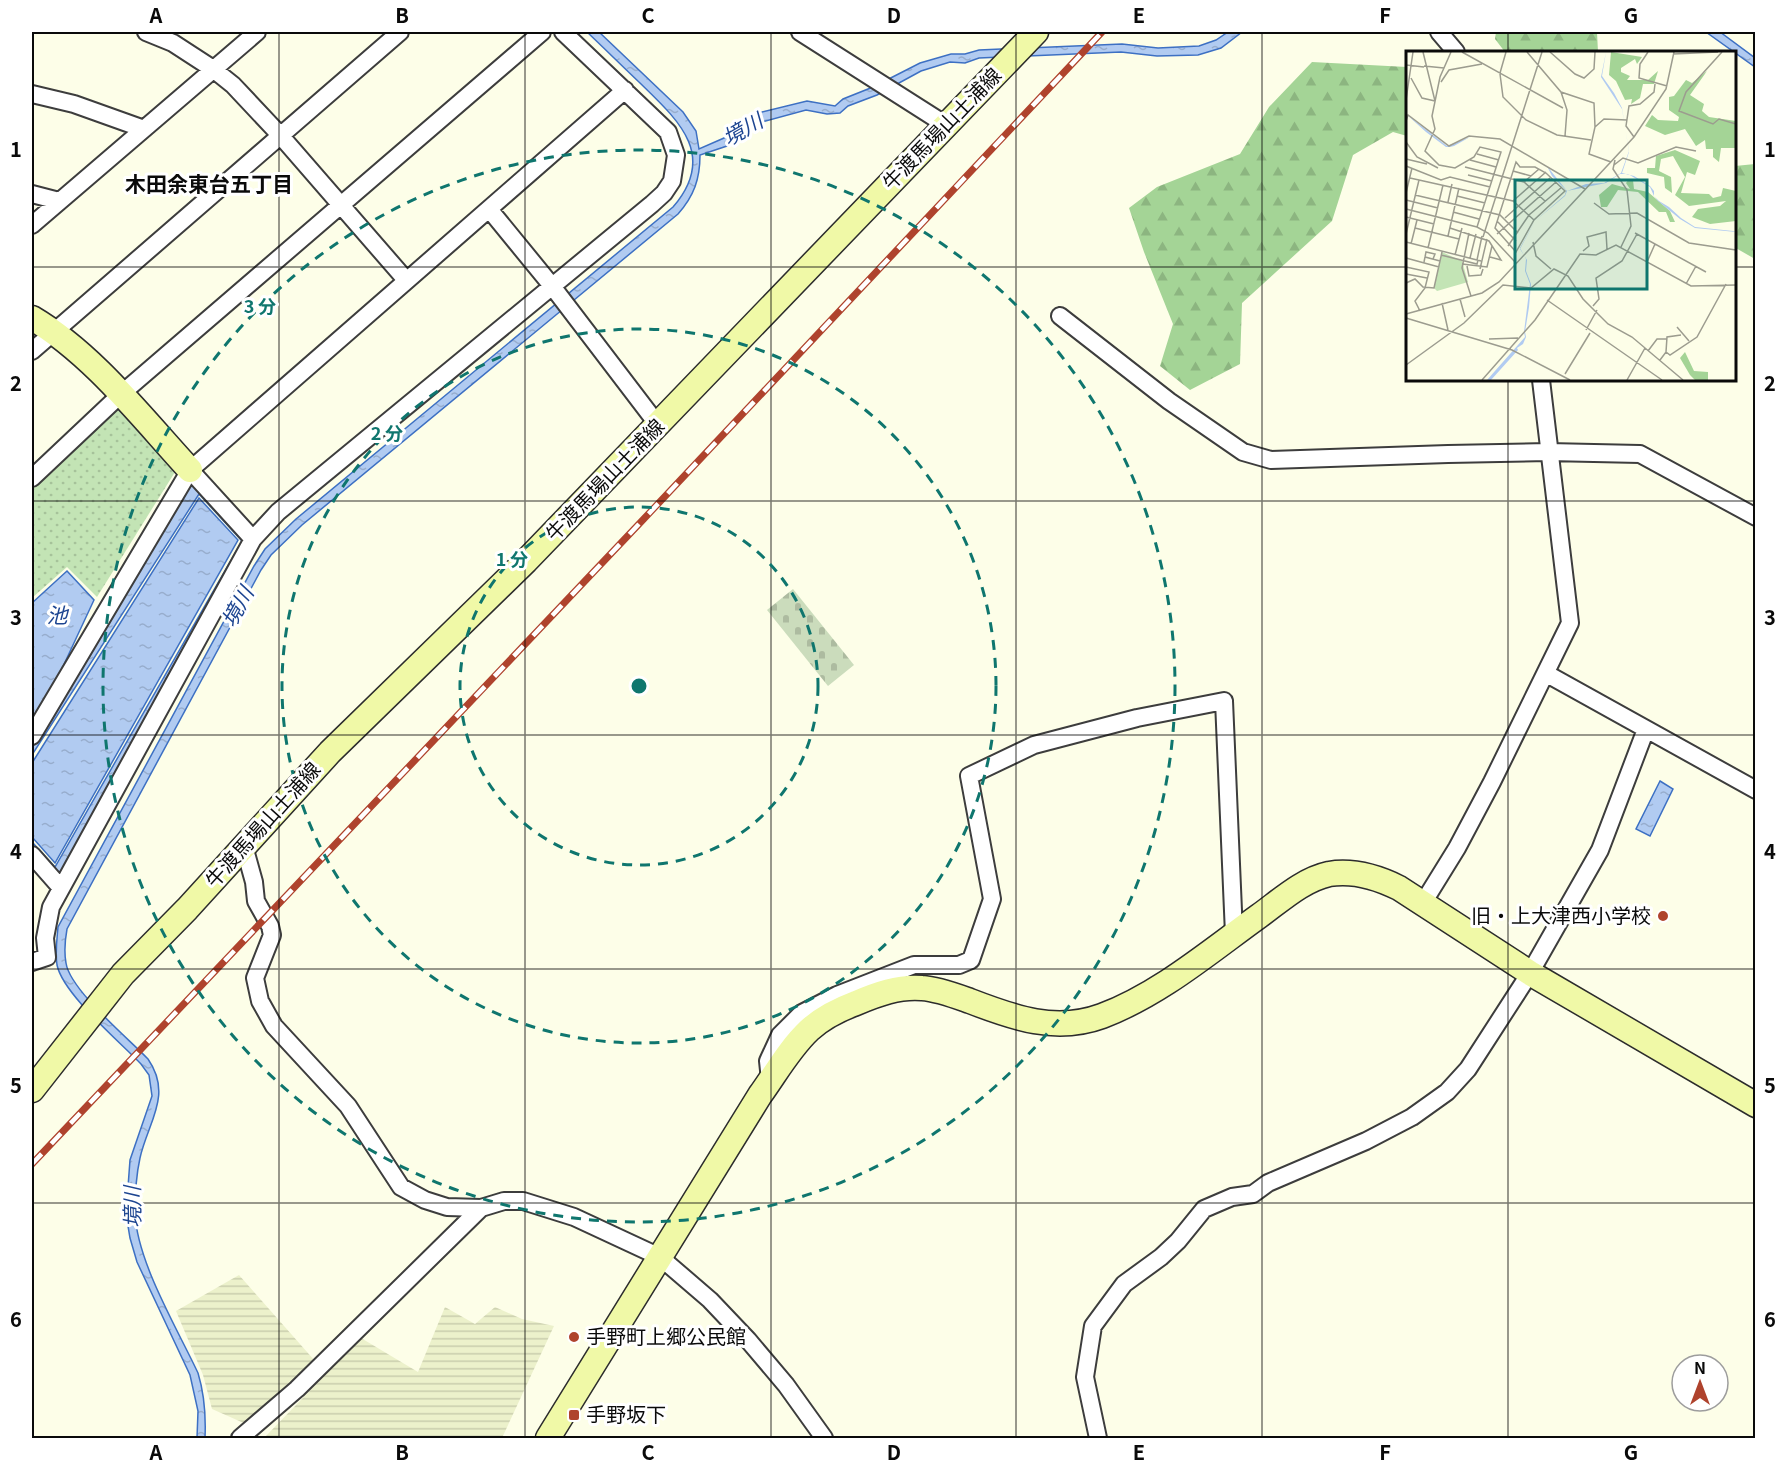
<svg xmlns="http://www.w3.org/2000/svg" width="1787" height="1470" font-family="Georgia,'Noto Sans JP',serif">
<defs>
<pattern id="farmland-rules" width="6" height="5" patternUnits="userSpaceOnUse" patternTransform="scale(1.5)"><rect width="6" height="5" fill="#ecf1cb"/><path d="M0 2.5h6" fill="none" stroke="#c9cdad"/></pattern>
<pattern id="forest-firs" width="22" height="20" patternUnits="userSpaceOnUse" patternTransform="scale(1.5)"><rect width="22" height="20" fill="#a4d496"/><path d="M5 1l3.5 6h-7zM16 11l3.5 6h-7z" fill="#8cb580"/></pattern>
<pattern id="cemetery-stones" width="16" height="16" patternUnits="userSpaceOnUse" patternTransform="scale(1.5)"><rect width="16" height="16" fill="#cbdcbc"/><path d="M2 7V4a2 2 0 0 1 4 0v3zM10 15v-3a2 2 0 0 1 4 0v3z" fill="#adbba0"/></pattern>
<pattern id="park-dots" width="8" height="8" patternUnits="userSpaceOnUse" patternTransform="scale(1.5)"><rect width="8" height="8" fill="#c3e4b5"/><path d="M2 2h.1M6 6h.1" fill="none" stroke="#a6c29a" stroke-width="1.8" stroke-linecap="round"/></pattern>
<pattern id="water-ripples" width="26" height="14" patternUnits="userSpaceOnUse" patternTransform="scale(1.5)"><rect width="26" height="14" fill="#b1cbf1"/><path d="M2 4q2-2 4 0t4 0M15 11q2-2 4 0t4 0" fill="none" stroke="#97adcd"/></pattern>
</defs>
<rect width="100%" height="100%" fill="#fdfee8"/>
<path fill="url(#farmland-rules)" d="M239 1275 315 1361 246 1424 212 1409 203 1375 176 1311Z
M445 1307 475 1324 495 1307 522 1319 554 1326 502 1438H264L361 1338 418 1372Z"/>
<path fill="url(#forest-firs)" d="M1496 32H1597L1598 52H1505L1495 39Z
M1312 62 1407 67V136L1393 132 1353 155 1332 221 1242 303 1240 364 1190 390 1160 366 1173 324 1144 252 1129 208 1157 187 1240 154 1269 107Z
M1755 164H1756L1755 259 1734 247 1735 166Z"/>
<path fill="url(#cemetery-stones)" d="M793 589 854 665 828 686 767 610Z"/>
<path fill="url(#park-dots)" d="M118 408 175 472 97 597 67 567 32 598V489Z"/>
<path fill="url(#water-ripples)" stroke="#3d70c3" stroke-width="1.5" d="M587 32H599L683 112 696 131 699 149 724 138 754 114 807 101 835 106 843 99 873 87 920 63 951 54H965L979 50 1122 44 1158 48 1199 46 1216 40 1228 32H1242L1221 48 1198 55 1157 56 1121 52 979 58 965 63 950 62 921 71 877 95 848 106 840 113 827 114 806 110 758 123 727 146 700 155C700 179 694 196 678 214L302 525 271 555 261 570 67 929C65 940 64 952 66 963 70 990 128 1038 148 1059 173 1095 148 1122 140 1158 136 1176 135 1195 135 1213 137 1262 177 1328 198 1373 205 1396 206 1415 205 1438H197L198 1411 190 1375 137 1262 130 1238 126 1214 130 1160 152 1096 149 1075 141 1064C119 1041 63 994 57 965 55 952 57 939 58 927L254 566 265 549 296 519 673 207C718 155 678 120 640 83 622 66 605 49 587 32Z
M1706 32H1720L1755 58V67Z
M190 475 249 539 61 883 32 850V842L55 867 242 541 199 494 32 755V744Z
M199 498 238 540 55 863 32 837V763Z
M67 571 94 600 38 720 32 714V603Z
M1660 781 1673 789 1650 836 1636 829Z"/>
<g fill="none" stroke-linecap="round" stroke-linejoin="round">
<g stroke="#3d3d3d" stroke-width="20">
<path id="street" d="M146 32 173 43 213 69 233 85 280 135 406 280
M800 32 946 125
M1439 32 1456 52
M32 94 74 104 144 129
M32 194 59 201
M489 209 552 286 658 425
M32 225 257 32
M1060 316 1169 401 1243 452 1271 460 1448 454 1548 452 1640 454 1756 517
M32 351 400 32
M190 470 253 539
M32 478 120 395 542 32
M1547 674 1756 790
M32 736 190 470 625 90
M244 846 254 882 256 901 270 926 272 935 255 978 260 1001 274 1026 348 1106 401 1187 425 1200 447 1207 481 1208
M32 855 61 888
M1423 903 1457 848 1492 782 1570 623 1541 380
M32 962 47 957 45 938 51 907 253 539 278 512 652 204 664 193 672 181 676 155 668 132 563 32
M770 1080 768 1061 780 1035 802 1013 837 995 914 965H959L971 960 992 899 969 776 1034 745 1137 718 1224 701 1234 934
M240 1438 297 1389 481 1208 504 1201H523L574 1217 660 1257 710 1300 748 1340 786 1385 824 1438
M1098 1438 1085 1377 1093 1326 1124 1284 1161 1257 1178 1241 1204 1209 1232 1197 1253 1194 1268 1183 1366 1141 1412 1117 1447 1092 1468 1069 1530 973 1600 850 1646 729"/>
</g>
<g stroke="#2c2c2c" stroke-width="27">
<path id="secondary" d="M32 318C93 354 142 418 190 470
M32 1090 123 974 187 909 330 752 526 561 1036 32
M548 1438 760 1095C776 1073 789 1049 809 1030 822 1018 840 1009 856 1003 877 994 899 986 922 988 938 989 956 996 970 1001 1014 1018 1056 1033 1102 1016 1160 994 1209 952 1259 916 1280 901 1302 880 1329 874 1353 870 1377 877 1399 888L1530 973 1756 1105"/>
</g>
<use href="#street" stroke="#fff" stroke-width="16"/>
<use href="#secondary" stroke="#f0f9a7" stroke-width="24"/>
<g stroke="#af432d" stroke-width="7">
<path id="rail" d="M32 1164 639 524 1102 32"/>
</g>
<use href="#rail" stroke="#fff" stroke-width="4.5" stroke-dasharray="14" stroke-linecap="butt"/>
</g>
<path fill="none" stroke="#0a0a0a" stroke-width="1.5" stroke-opacity="0.55" d="M279 32V1438M525 32V1438M771 32V1438M1016 32V1438M1262 32V1438M1508 32V52M32 267H1408M1734 267H1756M1508 380V1438M32 501H1756M32 735H1756M32 969H1756M32 1203H1756"/>
<g fill="none" stroke="#0f766e" stroke-width="3" stroke-dasharray="10 8">
<circle cx="639" cy="686" r="179"/>
<circle cx="639" cy="686" r="357"/>
<circle cx="639" cy="686" r="536"/>
</g>
<g fill="#af432d" stroke="#fff" stroke-width="2">
<circle cx="1663" cy="916" r="6"/>
<circle cx="574" cy="1337" r="6"/>
<rect x="568" y="1409" width="12" height="12" rx="3"/>
</g>
<g text-anchor="middle" stroke-width="6" stroke-linejoin="round" paint-order="stroke">
<g font-size="20" fill="#0a0a0a" stroke="#fff">
<text transform="translate(942 129) rotate(-46)" y="7">牛渡馬場山土浦線</text>
<text transform="translate(605 480) rotate(-46)" y="7">牛渡馬場山土浦線</text>
<text transform="translate(263 825) rotate(-48)" y="7">牛渡馬場山土浦線</text>
</g>
<g font-size="20" fill="#0a0a0a" stroke="#fff" text-anchor="start">
<text x="1651" y="923" text-anchor="end">旧・上大津西小学校</text>
<text x="586" y="1344">手野町上郷公民館</text>
<text x="586" y="1422">手野坂下</text>
</g>
<g font-size="21" font-style="italic" fill="#1d4591" stroke="#fff">
<text transform="translate(743 130) rotate(-30)" y="7">境川</text>
<text transform="translate(238 607) rotate(-61)" y="7">境川</text>
<text x="57" y="623">池</text>
<text transform="translate(133 1207) rotate(-91)" y="7">境川</text>
</g>
<g font-size="21" font-weight="bold" fill="#0a0a0a" stroke="#fff">
<text x="209" y="192">木田余東台五丁目</text>
</g>
</g>
<g transform="translate(1406 51)">
<rect width="330" height="330" fill="#fdfee8"/>
<path d="M205 1 236 6 231 13 229 8 215 17V21L224 25 221 29H242L252 20 248 33H237L234 47 225 53 226 48 219 49 210 30 203 24ZM301 20 284 44 298 53 296 60 303 66 330 70V97H315L313 111 307 106V98H300L299 89 290 95 279 78 259 84 239 75 246 64 252 69 272 70 273 66 263 59V46L268 45 280 29 286 32ZM269 99 294 110 289 124 281 121 275 142 303 143 307 147 315 145 317 137 330 140V170L304 173 286 166 292 158 314 155 320 150 283 155 269 144 279 126 267 105 255 108 253 120 265 126 266 142 259 137 258 126 241 122V117H249L250 105ZM223 128 227 129 228 138 242 141 264 160 269 171H264L260 161H253L232 141 212 139 201 156H195L193 144 206 133 224 138 220 132ZM279 301 288 320 302 321V329H289L284 324 274 307Z" fill="#a4d496"/>
<path d="M36 201 56 210 62 231 31 240 28 237Z" fill="#c3e4b5"/>
<path d="M200 1 196 25 208 42 216 57 223 101 216 122 228 125 244 135 248 140V145L253 150 263 156 275 167 289 176 327 180 330 181 289 177 274 168 252 150 248 145 244 136 222 123H214L200 132 161 140 159 145 129 170 114 198 121 209 120 220 125 233 123 256 119 281 120 286 117 293 111 297 112 299 85 329H81L119 286 118 281 124 233 119 220 120 208 114 197 129 170 159 144 160 139 146 125 141 115 97 90 64 86 48 95 44 96H40L20 81 0 63 41 95 64 86 97 90 141 115 161 140 180 133 198 132 215 122 223 100 216 58 195 26Z" fill="#b1cbf1"/>
<path fill="none" stroke="#9c9c8f" stroke-width="1.5" d="M17 1 29 50M45 1 34 26 26 65 29 78 19 100 33 114 49 117 68 106 74 96 95 101 71 176M56 1 157 57M121 1 155 41 188 52 189 76 183 103 205 111M144 1 169 23 178 27 188 18 189 1M242 1 234 13 233 27 261 35M316 1 280 41 273 60 307 73 313 68 330 73M267 3 312 1M0 14 18 16M18 15 38 17M94 22 100 1M94 23 97 46 120 69 151 84 185 89M5 27 16 47 29 50M35 31 43 19 76 13M155 41 161 59 159 85M0 49 7 1M0 70 2 64 43 95 63 85 94 88 179 138M189 76 198 68 221 69M228 86 220 75 223 55 234 53 248 41 249 33M0 91 11 106 32 117M71 103 93 109M0 108 21 113M64 109 90 116M209 109 207 118 221 139 225 175 215 196M110 111 114 116H129L140 122 159 140 128 169 110 201 89 177ZM208 114 217 107 232 112 270 96 290 100M0 115 35 129 44 126 84 136M59 116 118 131 139 150M107 120 125 125M62 124 86 130M4 127 107 150 128 169M118 131 133 118M0 142 6 117M9 144 94 164 112 182M51 145 79 152M0 149 32 157M107 150 140 121M42 151 46 133M188 152 203 163 231 162 283 192 330 199M0 158 71 176 82 182 110 212M47 161 73 168M0 166 28 173M99 167 144 127M91 170 110 190M9 177 53 188M44 177 83 190 95 209 84 206M63 182 56 217 65 245M229 182 300 221M0 183 13 129M91 183 150 131M42 185 53 137M77 186 136 1M0 191 75 210M127 191 130 205 145 218M5 193 11 169M102 195 123 164 156 136M22 197 37 134M177 200 183 195 181 186 200 181 201 198M35 204 71 213 72 209M49 204 56 177M19 206 20 201 29 203 27 208M0 207 33 216M64 207 70 183M71 209 76 185M18 211 19 206 34 210M241 211 249 193M56 213 81 216 86 195M61 215 63 225 75 224 77 218M0 216 23 221 19 237 9 250 14 260M74 218 81 188M0 223 21 227M0 232 9 228 17 236 28 237 36 201M280 233 290 215M54 248 59 266M141 249 256 329M36 252 42 279M187 255 193 248 190 227 216 210 231 183M0 263 76 242 93 231 228 86 260 38 268 1M0 267 106 299 164 329M271 276 283 290M180 279 191 259M83 288 112 287M242 300 251 288H261M260 301 261 286 275 284M254 309 260 301 264 304 291 286 320 233M0 314 58 272 97 234 125 237 148 218 162 225 177 248 202 273 226 286 277 329M159 323 184 282M76 329 129 269 174 203 190 204 210 194 285 235 330 234M221 329 239 297"/>
<path fill="#0f766e" fill-opacity="0.15" stroke="#0f766e" stroke-width="3" d="M109 129H241V238H109Z"/>
<rect width="330" height="330" fill="none" stroke="#0a0a0a" stroke-width="3"/>
</g>
<circle cx="639" cy="686" r="9" fill="#0f766e" stroke="#fff" stroke-width="3"/>
<g font-size="18" text-anchor="middle" font-weight="bold" fill="#0f766e" stroke="#fff" stroke-width="6" stroke-linejoin="round" paint-order="stroke">
<text x="260" y="313">3 分</text>
<text x="387" y="440">2 分</text>
<text x="512" y="566">1 分</text>
</g>
<rect width="1787" height="1470" fill="none" stroke="#ffffff" stroke-width="66"/>
<g transform="translate(1700 1383)"><circle r="28" fill="#ffffff" stroke="#9d9d9d" stroke-width="1.5"/>
<path d="M0-4.5L10 22L0 15L-10 22Z" fill="#af432d"/>
<text y="-9" font-size="16" font-weight="bold" text-anchor="middle" fill="#0a0a0a">N</text>
</g>
<rect x="33" y="33" width="1721" height="1404" fill="none" stroke="#0a0a0a" stroke-width="2"/>
<g font-size="20" text-anchor="middle" font-weight="bold" fill="#0a0a0a">
<text x="156" y="23">A</text>
<text x="402" y="23">B</text>
<text x="648" y="23">C</text>
<text x="894" y="23">D</text>
<text x="1139" y="23">E</text>
<text x="1385" y="23">F</text>
<text x="1631" y="23">G</text>
<text x="16" y="157">1</text>
<text x="1770" y="157">1</text>
<text x="16" y="391">2</text>
<text x="1770" y="391">2</text>
<text x="16" y="625">3</text>
<text x="1770" y="625">3</text>
<text x="16" y="859">4</text>
<text x="1770" y="859">4</text>
<text x="16" y="1093">5</text>
<text x="1770" y="1093">5</text>
<text x="16" y="1327">6</text>
<text x="1770" y="1327">6</text>
<text x="156" y="1460">A</text>
<text x="402" y="1460">B</text>
<text x="648" y="1460">C</text>
<text x="894" y="1460">D</text>
<text x="1139" y="1460">E</text>
<text x="1385" y="1460">F</text>
<text x="1631" y="1460">G</text>
</g>
</svg>
